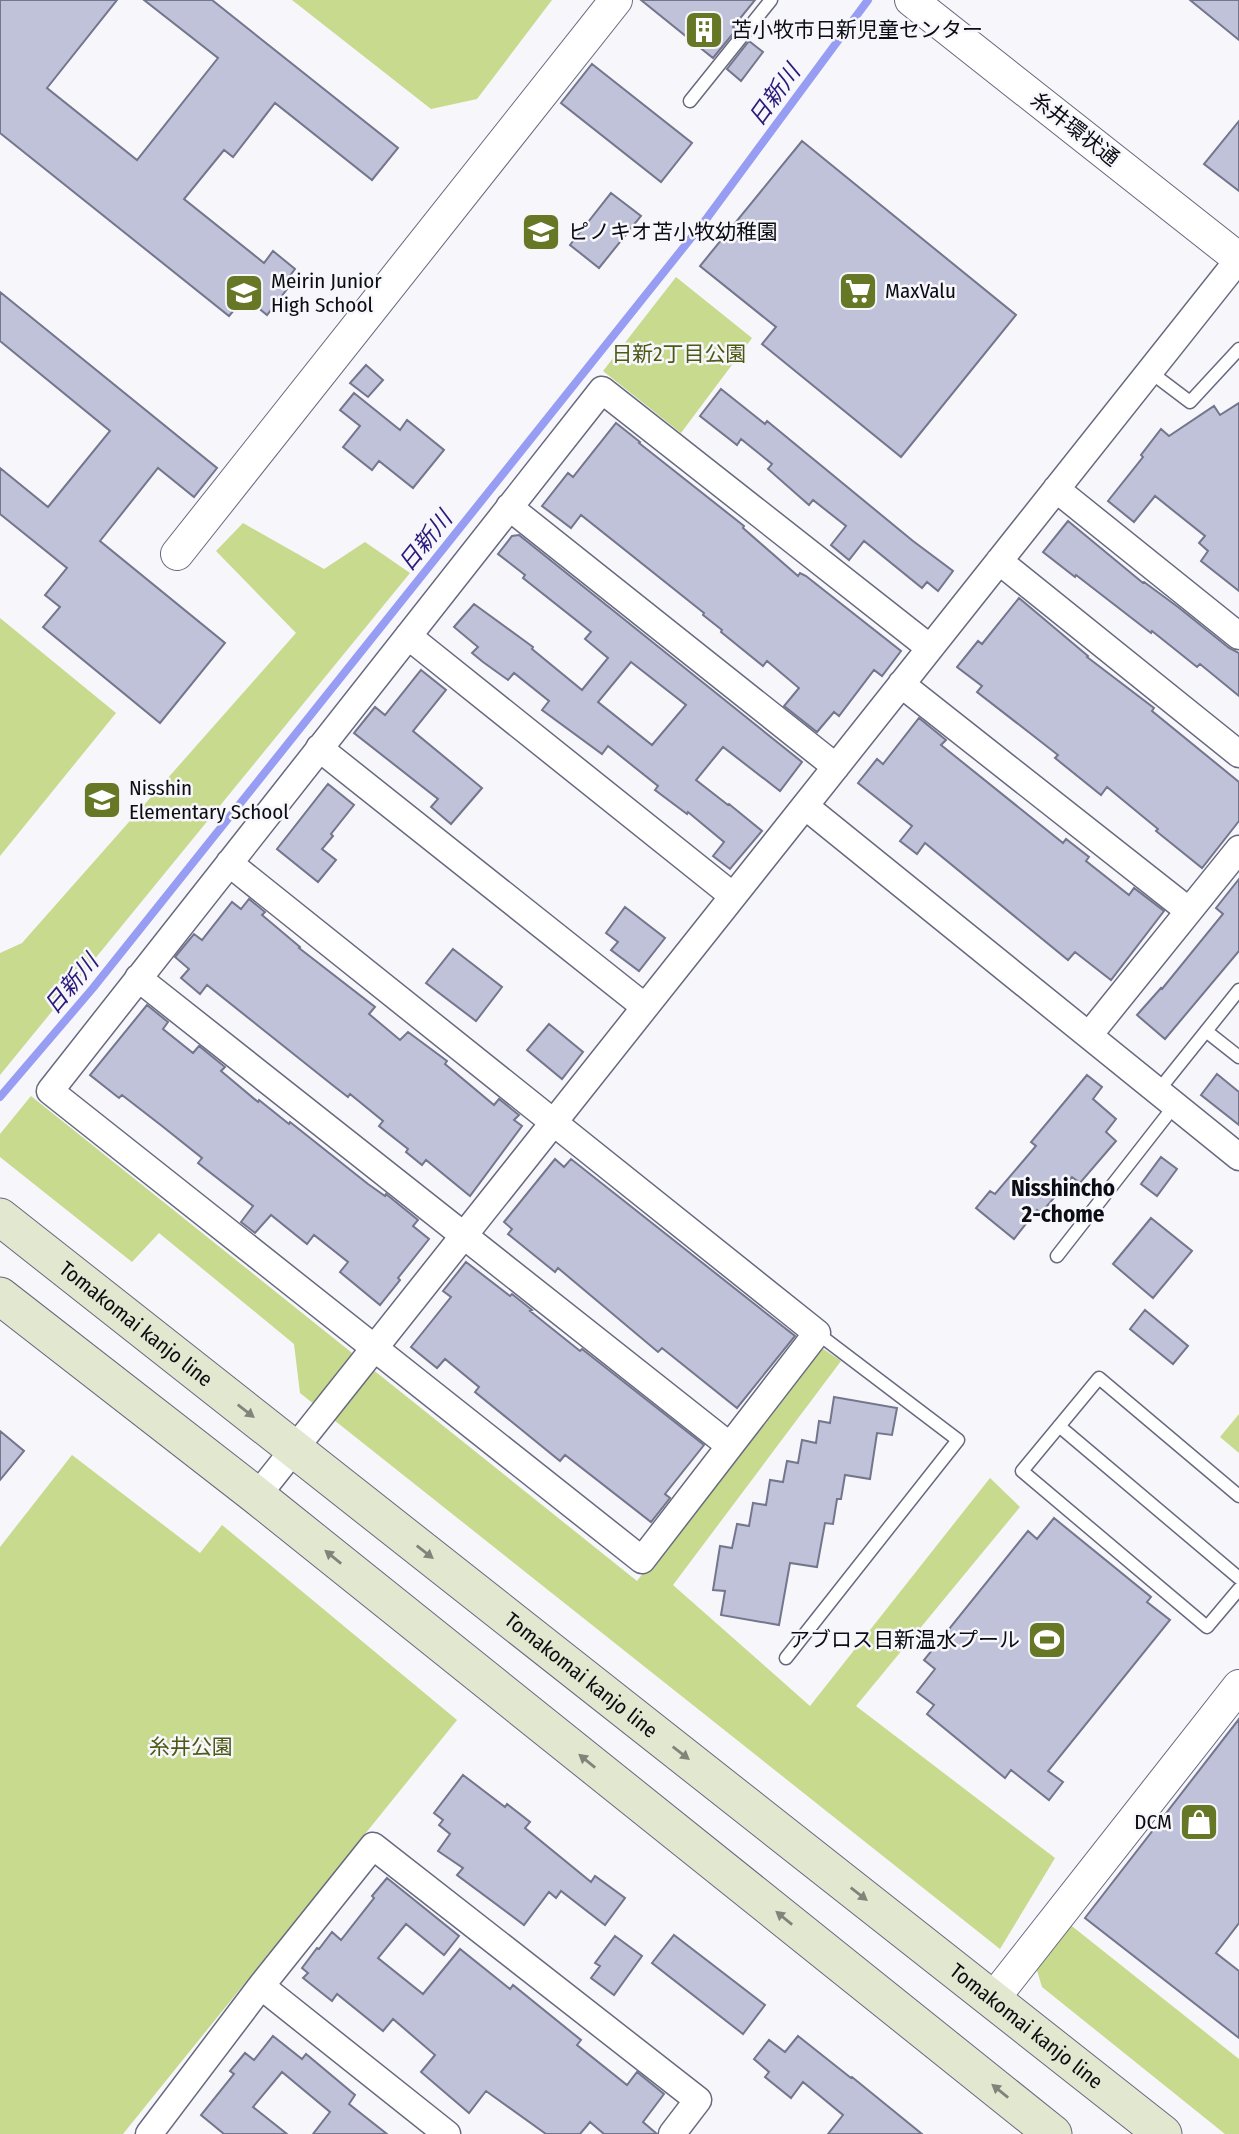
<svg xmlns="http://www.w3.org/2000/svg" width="1239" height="2134" font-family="'Fira Sans Condensed','Noto Sans JP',sans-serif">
<rect width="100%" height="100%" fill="#f6f6fb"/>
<path fill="#c7da8d" d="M292 0H552L477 99 431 109Z
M676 277 752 338 681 433 603 371Z
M243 523 324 569 365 542 410 573 0 1075V953L22 943 296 633 216 551Z
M0 618 116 713 0 856Z
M31 1096 637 1581 816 1344 841 1361 673 1585 810 1706 990 1478 1020 1507 856 1706 1055 1858 1000 1949 300 1393 294 1344 159 1233 132 1262 0 1157V1134Z
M1239 1414V1453L1220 1437Z
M72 1455 200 1553 222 1525 457 1720 123 2134H0V1547Z
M1068 1923 1239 2059V2134H1225L1042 1987 1036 1967Z"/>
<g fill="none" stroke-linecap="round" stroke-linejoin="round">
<path stroke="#979df2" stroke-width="8" d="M0 1097 93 988 707 218 868 0"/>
</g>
<path fill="#bfc2d9" stroke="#73768c" stroke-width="2" fill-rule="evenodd" d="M0 0H117L47 88 137 160 218 58 144 0H212L398 148 372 180 275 103 233 157 224 150 184 199 264 263 273 251 295 269 286 281 291 284 267 315 245 297 229 316 0 133Z
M641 0H755L733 27 736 30 713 58Z
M1190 0H1239V40Z
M749 41 763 52 741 81 727 69Z
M592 64 692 143 661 182 561 103Z
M1239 121V191L1204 164Z
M802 141 1016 315 901 457 762 344 776 327 700 266Z
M611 193 641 216 599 268 570 245Z
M0 292 217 468 194 497 158 468 100 541 225 643 160 723 43 627 60 607 45 595 67 568 0 514V468L48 507 110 431 0 341Z
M366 365 383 380 368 397 350 383Z
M721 389 765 424 767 421 913 541 953 571 938 591 927 582 922 588 864 541 849 560 831 545 846 526 813 500 809 505 768 469 772 464 741 439 737 445 700 416Z
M354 393 400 430 407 420 444 450 413 488 379 461 372 470 343 447 360 426 340 410Z
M1239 403V591L1201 561 1208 551 1199 543 1205 536 1155 496 1134 522 1108 501 1143 457 1141 455 1161 429 1169 436 1214 406 1220 415Z
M616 423 640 442 639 443 744 526 743 528 798 576 800 573 806 576 901 651 882 676 874 670 839 716 834 712 817 732 784 706 799 688 767 661 763 666 721 632 722 630 703 615 704 613 581 515 571 528 542 506 568 473 573 477Z
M1068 521 1143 583 1144 582 1178 607 1229 648 1239 653V696L1200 664 1197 667 1152 631 1151 633 1076 575 1075 577 1043 552Z
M519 535 802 762 780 791 723 747 696 780 728 805 729 804 762 831 730 869 713 856 724 842 688 812 687 814 655 790 658 786 608 746 602 754 542 710 549 701 514 673 508 680 483 662 472 653 478 647 454 627 474 604 533 647 532 649 582 690 608 658 585 639 591 632 523 578 525 575 498 554 512 536ZM631 662 686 705 652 745 598 702Z
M1019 598 1088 656 1087 657 1154 708 1152 711 1239 782V821L1202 868 1156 831 1158 829 1107 787 1101 795 1055 758 1058 755 977 692 982 686 957 667 978 641 982 644Z
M421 670 446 690 413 731 482 788 451 824 431 807 438 799 354 733 375 707 385 715Z
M919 718 946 740 941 745 1063 843 1066 839 1089 857 1086 861 1129 895 1134 888 1164 911 1111 980 1075 952 1068 960 925 843 917 854 900 841 912 826 858 783 877 759 883 764Z
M328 784 354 805 331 834 333 836 322 849 336 860 318 882 277 849Z
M1239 879V951L1165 1039 1137 1015 1161 988 1162 989 1223 914 1216 908Z
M249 899 265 912 262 915 300 947 299 948 375 1007 369 1014 400 1040 408 1032 447 1061 445 1064 494 1105 499 1099 519 1115 514 1120 522 1126 470 1196 426 1160 422 1165 406 1152 408 1149 379 1126 383 1121 350 1094 348 1097 335 1087 207 985 200 994 181 978 189 969 175 957 194 934 202 940 232 902 241 909Z
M625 907 665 938 639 971 611 950 618 942 606 933Z
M453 949 502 987 476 1021 426 983Z
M147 1005 168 1022 163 1029 193 1053 199 1046 225 1067 221 1071 258 1102 259 1100 289 1124 290 1122 368 1184 385 1196 386 1194 418 1220 413 1226 429 1239 398 1278 400 1280 380 1305 340 1272 348 1262 314 1235 307 1244 271 1215 255 1233 241 1222 253 1206 198 1163 202 1158 162 1126 122 1095 119 1098 90 1075Z
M549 1024 583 1052 562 1079 527 1050Z
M1217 1074 1239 1092V1125L1201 1095Z
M1087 1075 1102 1087 1093 1099 1116 1119 1106 1132 1116 1141 1080 1183 1072 1177 1041 1213 1037 1210 1014 1239 976 1208 990 1191 995 1194 1036 1146 1031 1142Z
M1161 1157 1177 1169 1157 1196 1141 1184Z
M555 1159 564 1167 571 1159 795 1336 737 1408 662 1348 658 1352 558 1268 555 1272 508 1234 512 1229 504 1222Z
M1151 1218 1192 1251 1153 1298 1113 1264Z
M466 1262 510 1296 512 1294 532 1310 530 1311 580 1351 582 1349 704 1445 665 1494 670 1498 651 1522 565 1455 560 1461 475 1392 479 1387 445 1359 437 1368 411 1347 451 1297 443 1291Z
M1145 1310 1188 1346 1173 1364 1130 1329Z
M834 1397 897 1408 892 1435 877 1433 870 1479 845 1475 841 1499H837L833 1524 825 1523 817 1567 790 1563 779 1625 721 1615 725 1591 713 1590 720 1546 732 1548 737 1524 749 1526 753 1503 766 1505 770 1480 783 1482 787 1461 798 1463 802 1440 816 1443 819 1421 830 1423Z
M0 1431 24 1451 0 1480Z
M1054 1518 1151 1597 1147 1602 1170 1620 1048 1771 1063 1782 1049 1800 1011 1770 1005 1778 927 1714 934 1705 917 1692 935 1669 924 1660 1028 1531 1037 1539Z
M1239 1719V1923L1216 1953 1239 1971V2038L1085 1918Z
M463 1775 505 1807 507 1804 530 1822 525 1828 591 1882 595 1876 625 1898 605 1925 561 1891 556 1898 549 1892 524 1925 457 1875 463 1868 438 1851 450 1834 439 1825 443 1820 434 1813Z
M387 1878 459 1936 444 1955 406 1924 378 1958 423 1994 460 1949 510 1989 513 1985 581 2040 577 2045 627 2085 637 2072 664 2094 643 2122 657 2134H604L590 2122 580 2134H546L486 2091 469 2113 421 2072 435 2055 393 2019 383 2031 337 1994 332 2001 303 1978 308 1973 302 1968 317 1948 319 1949 332 1932 341 1940 374 1898 372 1896Z
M674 1935 765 2005 743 2034 652 1963Z
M615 1936 642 1956 614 1995 591 1978 600 1966 595 1963Z
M273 2036 302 2059 306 2054 355 2095 349 2104 387 2134H313L330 2112 282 2072 253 2107 287 2134H224L201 2115 234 2074 230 2071 245 2053 254 2060Z
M798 2036 851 2078 852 2077 922 2134H828L843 2115 803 2082 791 2098 765 2077 769 2072 754 2059 769 2040 785 2052Z"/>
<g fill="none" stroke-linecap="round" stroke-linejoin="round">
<g stroke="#676a7f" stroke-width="15">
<path id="service" d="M690 101 771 0
M1149 371 1190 402 1239 349
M1206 1031 1239 1057
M1158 1091 1239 990
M1057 1256 1175 1105
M1059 1426 1239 1578
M1239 1496 1099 1378 1022 1471 1207 1627 1239 1589
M786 1658 958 1440 817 1333"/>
</g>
<g stroke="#676a7f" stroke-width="29">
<path id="minor" d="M1056 489 1239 636
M509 507 836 767
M999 561 1239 754
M408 636 733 896
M901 684 1189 911
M319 748 645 1007
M805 806 1239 1157
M229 863 817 1333 642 1560 50 1091C233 856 418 623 602 390L930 648
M138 978 730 1446
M1089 1035 1239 849
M257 1496 1239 259
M261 1986 447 2134
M149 2134 261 1986 373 1846 698 2100 672 2134"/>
</g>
<g stroke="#676a7f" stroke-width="34">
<path id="tertiary" d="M911 0 1239 259
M177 554 616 0
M993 1999 1239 1686"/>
</g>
<g stroke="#676a7f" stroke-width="39">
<g id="secondary">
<path id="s1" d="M0 1217 1163 2134"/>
<path d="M0 1296 257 1496 1053 2134"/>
</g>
</g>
<use href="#service" stroke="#fff" stroke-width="12"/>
<use href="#minor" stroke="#fff" stroke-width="26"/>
<use href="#tertiary" stroke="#fff" stroke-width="32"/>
<use href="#secondary" stroke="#e2e7d0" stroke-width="37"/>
</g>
<defs><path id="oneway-solid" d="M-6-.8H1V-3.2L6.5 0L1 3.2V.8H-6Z" transform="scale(1.75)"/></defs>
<g fill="#81847b">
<use href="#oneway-solid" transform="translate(246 1411) rotate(38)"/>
<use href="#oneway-solid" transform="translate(425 1552) rotate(38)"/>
<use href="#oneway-solid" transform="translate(333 1557) rotate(-141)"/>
<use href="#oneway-solid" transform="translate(681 1753) rotate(38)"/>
<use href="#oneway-solid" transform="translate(587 1761) rotate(-141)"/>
<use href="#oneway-solid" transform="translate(859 1894) rotate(38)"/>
<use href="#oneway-solid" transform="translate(784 1918) rotate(-141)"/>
<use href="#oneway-solid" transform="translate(1000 2091) rotate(-141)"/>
</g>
<defs>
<g id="building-square" transform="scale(2.0125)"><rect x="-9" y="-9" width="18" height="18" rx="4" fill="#667725" stroke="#f6f6fb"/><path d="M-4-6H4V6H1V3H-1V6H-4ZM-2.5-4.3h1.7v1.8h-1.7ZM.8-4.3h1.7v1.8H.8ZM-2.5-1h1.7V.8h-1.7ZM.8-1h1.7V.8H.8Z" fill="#fff"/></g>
<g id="school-square" transform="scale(2.0125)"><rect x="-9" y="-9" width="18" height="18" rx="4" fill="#667725" stroke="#f6f6fb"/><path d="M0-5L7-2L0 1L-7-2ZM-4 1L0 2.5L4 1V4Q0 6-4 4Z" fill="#fff"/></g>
<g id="supermarket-square" transform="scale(2.0125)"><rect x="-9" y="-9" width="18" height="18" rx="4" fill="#667725" stroke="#f6f6fb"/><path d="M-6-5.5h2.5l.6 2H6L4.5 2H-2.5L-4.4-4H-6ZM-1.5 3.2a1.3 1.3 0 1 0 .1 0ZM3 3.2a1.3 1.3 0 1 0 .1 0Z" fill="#fff"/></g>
<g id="stadium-square" transform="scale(2.0125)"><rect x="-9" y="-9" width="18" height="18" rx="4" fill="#667725" stroke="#f6f6fb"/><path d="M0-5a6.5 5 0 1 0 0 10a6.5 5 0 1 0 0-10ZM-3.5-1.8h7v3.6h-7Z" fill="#fff"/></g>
<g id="shop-square" transform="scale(2.0125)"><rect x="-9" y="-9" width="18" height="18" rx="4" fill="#667725" stroke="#f6f6fb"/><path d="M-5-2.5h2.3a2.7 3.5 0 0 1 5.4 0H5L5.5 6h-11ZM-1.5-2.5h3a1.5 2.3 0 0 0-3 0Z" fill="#fff"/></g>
</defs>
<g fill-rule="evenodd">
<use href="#building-square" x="704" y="30"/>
<use href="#school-square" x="541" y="232"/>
<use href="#supermarket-square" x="858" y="291"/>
<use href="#school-square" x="244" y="293"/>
<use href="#school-square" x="102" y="800"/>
<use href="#stadium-square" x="1047" y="1640"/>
<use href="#shop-square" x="1199" y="1822"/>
</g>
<g text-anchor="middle" stroke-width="5" stroke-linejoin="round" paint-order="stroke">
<g font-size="21" fill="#0b0c14" stroke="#f6f6fb" text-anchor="start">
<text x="731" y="37">苫小牧市日新児童センター</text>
<text x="568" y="239">ピノキオ苫小牧幼稚園</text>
<text x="271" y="288">Meirin Junior<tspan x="271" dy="24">High School</tspan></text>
<text x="885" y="298">MaxValu</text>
<text x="129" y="795">Nisshin<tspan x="129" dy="24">Elementary School</tspan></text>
<text x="1020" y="1647" text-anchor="end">アブロス日新温水プール</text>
<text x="1172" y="1829" text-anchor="end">DCM</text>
</g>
<g font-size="21" fill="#0b0c14" stroke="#f6f6fb">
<text transform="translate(1075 129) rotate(38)" y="7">糸井環状通</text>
<text dy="7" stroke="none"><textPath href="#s1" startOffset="173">Tomakomai kanjo line</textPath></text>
<text dy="7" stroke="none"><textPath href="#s1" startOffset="740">Tomakomai kanjo line</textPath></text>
<text dy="7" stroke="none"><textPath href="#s1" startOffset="1307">Tomakomai kanjo line</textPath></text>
</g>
<g font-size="21" fill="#4c5915" stroke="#f6f6fb">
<text x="679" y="361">日新2丁目公園</text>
<text x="191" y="1754">糸井公園</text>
</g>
<g font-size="23" font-style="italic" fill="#28197a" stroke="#f6f6fb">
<text transform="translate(774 95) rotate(-54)" y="8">日新川</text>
<text transform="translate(425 541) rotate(-51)" y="8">日新川</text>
<text transform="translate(71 984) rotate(-50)" y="8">日新川</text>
</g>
<g font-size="23" font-weight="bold" fill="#0b0c14" stroke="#f6f6fb">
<text x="1063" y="1196">Nisshincho<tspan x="1063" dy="26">2-chome</tspan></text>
</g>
</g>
</svg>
